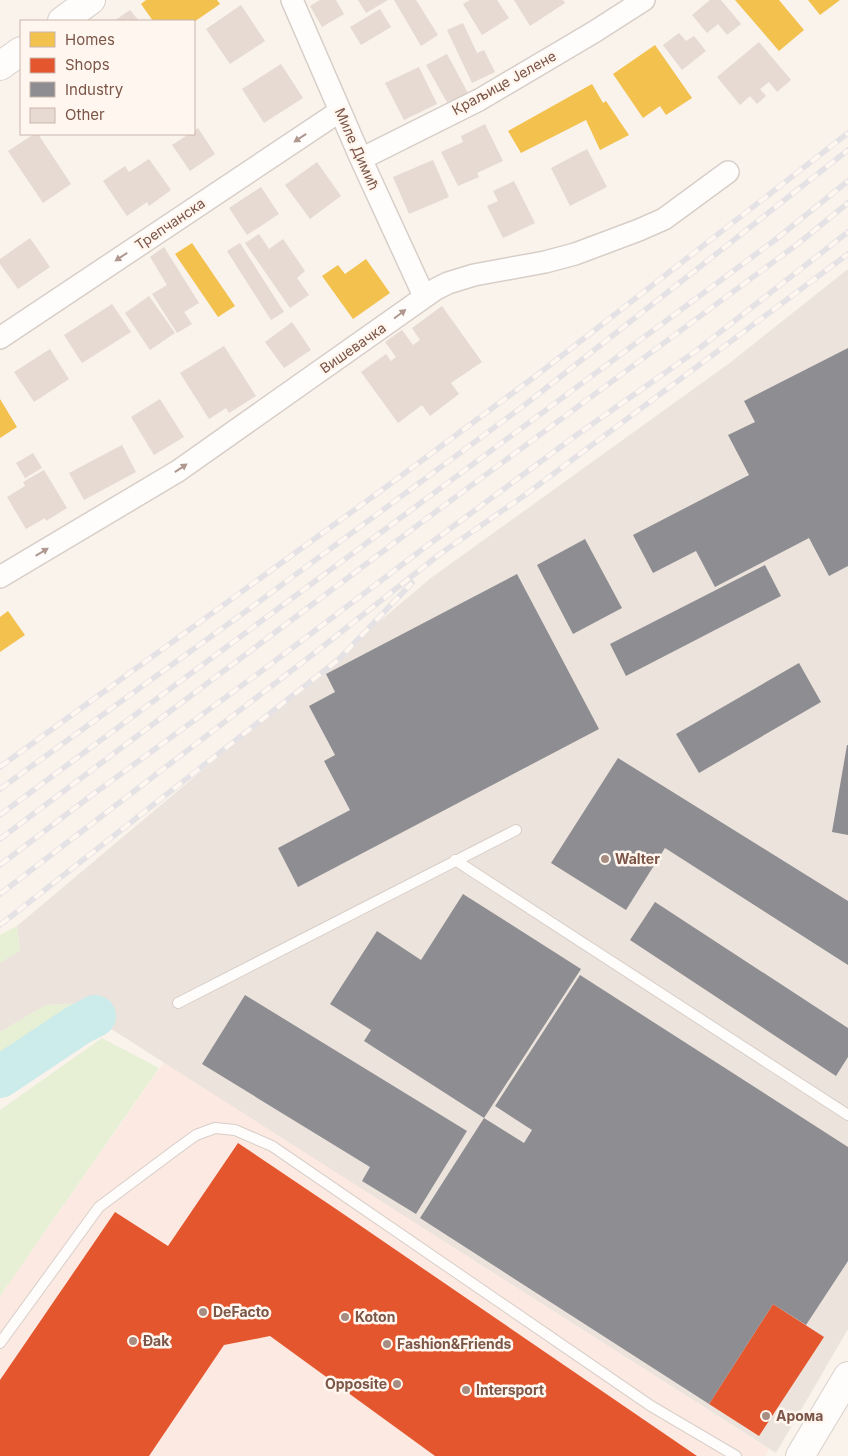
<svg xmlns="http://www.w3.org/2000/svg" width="848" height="1456" font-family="Inter,sans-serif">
<rect width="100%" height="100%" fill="#f9f3ec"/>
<path fill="#fce9e2" d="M164 1062 769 1449 765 1456H0V1296Z"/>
<path fill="#ece3dc" d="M848 269V1329L776 1453 105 1025 86 1003 46 1005 0 1032V963L20 950 17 926 431 578 731 362Z"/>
<path fill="#e7f0d5" d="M17 926 20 950 0 963V935Z
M86 1003 0 1057V1032L46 1005Z
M102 1038 159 1068 0 1296V1110Z"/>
<path fill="#f2c14e" d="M146 0H217L220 4 194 22 153 21 141 4Z
M735 0H779L804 30 779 51Z
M808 0H840L820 15Z
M655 45 692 98 666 115 660 106 643 118 613 74Z
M592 84 603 103 606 101 629 135 600 150 586 120 521 153 508 131Z
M192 243 235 306 218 317 175 254Z
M366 259 390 293 353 319 322 276 338 265 345 274Z
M0 399 17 427 0 438Z
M8 611 25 635 0 652V617Z"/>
<path fill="#e4572e" d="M238 1143 339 1211 697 1456H435L270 1336 224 1345 149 1456H0V1380L115 1212 168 1246Z
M773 1304 824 1337 759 1436 709 1404Z"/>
<path fill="#8d8d92" d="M848 348V566L829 576 809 538 715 587 696 551 653 573 633 535 749 475 728 435 755 422 744 401Z
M585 539 622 608 573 634 537 565Z
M765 565 781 596 626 676 610 644Z
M517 574 599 729 298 887 278 848 350 810 324 761 335 755 309 706 335 692 326 674Z
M799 663 821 702 699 773 676 734Z
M847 745H848V835L832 832Z
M618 758 848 901V965L665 848 626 910 551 863Z
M463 894 581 969 484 1118 364 1041 371 1030 330 1004 377 931 421 960Z
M655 902 848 1028V1057L836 1076 630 940Z
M580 975 848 1147V1261L806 1325 773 1304 709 1404 420 1218 484 1118 524 1143 532 1130 495 1106Z
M245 995 467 1131 416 1214 362 1181 370 1167 202 1064Z"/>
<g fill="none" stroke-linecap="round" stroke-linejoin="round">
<path stroke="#ccebeb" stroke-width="42" d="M0 1077 78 1025 95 1016"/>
</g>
<path fill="#e6dad3" d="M320 0H336L344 14 322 27 310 6Z
M358 0H388L366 13Z
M394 0H416L438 35 421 46Z
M470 0H497L509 18 482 35 463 4Z
M514 0H563L565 3 530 26Z
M710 0H721L741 24 727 35 718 24 707 33 692 15Z
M241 5 265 41 230 64 206 29Z
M380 9 391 27 361 45 350 27Z
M130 10 139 21H114Z
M463 23 477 53 484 50 495 72 472 83 447 30Z
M679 33 686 41 694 36 706 51 682 70 663 45Z
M759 42 791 80 777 92 769 82 760 89 766 96 757 104 750 96 740 105 717 77Z
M447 54 469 95 449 106 426 65Z
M281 64 303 98 264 123 242 89Z
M419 67 437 104 404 120 385 83Z
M485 124 503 161 477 173 479 177 458 186 441 152 463 142 461 136Z
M198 128 215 154 190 171 172 145 189 134H194V131Z
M34 134H38L71 184 43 203 8 151Z
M587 149 607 187 570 206 551 168Z
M149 159 171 190 149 206 147 202 127 216 103 181 125 166 129 172Z
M433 160 449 197 409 214 393 177Z
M317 162 341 196 310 219 285 185Z
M514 181 535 223 503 238 487 206 498 201 493 191Z
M261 187 279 214 247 235 229 208Z
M259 234 269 249 283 239 305 271 297 278 309 295 290 308 245 243Z
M30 238 50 267 18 289 0 264V259Z
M240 243 284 312 271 320 227 251Z
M164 247 199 303 184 312 192 324 177 333 152 294 167 285 150 257Z
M149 296 175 333 150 350 125 313Z
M112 304 131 332 82 363 64 335Z
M442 306 482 362 451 383 459 394 430 416 422 405 398 423 361 372 386 354 391 361 396 357 385 342 402 330 413 345 420 340 412 328Z
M292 322 311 350 284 368 265 342Z
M224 346 256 396 229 413 226 408 209 419 180 373Z
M50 349 69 379 34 402 14 372Z
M160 399 184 437 154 455 131 417Z
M122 445 136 472 84 500 69 473Z
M33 453 42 468 25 478 16 463Z
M44 470 67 508 46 521 45 518 26 529 7 497 25 486 23 482Z"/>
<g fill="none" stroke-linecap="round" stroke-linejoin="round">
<g stroke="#d8cec8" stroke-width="12">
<path id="lane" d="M455 860 848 1115
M178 1003 516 830
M0 1343 99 1207 178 1148 196 1135 215 1128 235 1130 272 1146 651 1406 736 1456"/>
</g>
<g stroke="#d8cec8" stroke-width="24">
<path id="street" d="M292 0 361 159 424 296
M361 159 479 100 594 32 644 0
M0 338 340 111
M0 577 178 471 436 289 448 283 474 275 545 262 575 254 639 230 664 219 728 172"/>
</g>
<g stroke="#dad0ca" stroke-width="30">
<path id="secondary" d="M62 21 91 0
M0 66 21 51
M800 1456 848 1376"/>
</g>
<use href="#lane" stroke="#fefdfc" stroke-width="10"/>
<use href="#street" stroke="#fefdfc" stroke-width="21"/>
<use href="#secondary" stroke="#fefdfc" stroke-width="28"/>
<g stroke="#e5e2e6" stroke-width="5.5">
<path id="rail" d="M0 767 386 487 537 375 848 133
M0 789 249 609 522 407 848 150
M0 815 775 240 848 181
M0 839 426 519 799 243 848 203
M0 865 88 798 263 670 432 542 578 434 696 351 848 232
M0 894 312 655 440 554 525 495 848 254
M0 925 338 660 412 583"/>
</g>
<use href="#rail" stroke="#fff7ef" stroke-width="4" stroke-dasharray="11" stroke-linecap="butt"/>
</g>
<defs><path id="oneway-solid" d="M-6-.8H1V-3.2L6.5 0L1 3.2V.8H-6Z" transform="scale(1.25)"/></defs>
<g fill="#af9890">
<use href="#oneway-solid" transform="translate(300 138) rotate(146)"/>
<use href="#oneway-solid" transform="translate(121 257) rotate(146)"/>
<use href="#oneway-solid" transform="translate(400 314) rotate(-37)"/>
<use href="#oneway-solid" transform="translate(181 468) rotate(-34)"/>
<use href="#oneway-solid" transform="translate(42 552) rotate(-31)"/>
</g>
<g fill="#a78c81" stroke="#fff7ef" stroke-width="2">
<circle cx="605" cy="859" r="5"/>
<circle cx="203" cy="1312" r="5"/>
<circle cx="345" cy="1317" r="5"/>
<circle cx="133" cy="1341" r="5"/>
<circle cx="387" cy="1344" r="5"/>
<circle cx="397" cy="1384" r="5"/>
<circle cx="466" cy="1390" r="5"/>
<circle cx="766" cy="1416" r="5"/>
</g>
<g text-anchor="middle" stroke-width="5" stroke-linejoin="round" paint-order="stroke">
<g font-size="14" fill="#7b5548" stroke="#fff7ef">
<text transform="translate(504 83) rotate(-29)" y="5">Краљице Јелене</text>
<text transform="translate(357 149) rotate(66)" y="5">Миле Димић</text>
<text transform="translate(170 224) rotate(-34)" y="5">Трепчанска</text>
<text transform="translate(353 348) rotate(-35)" y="5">Вишевачка</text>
</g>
<g font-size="14" font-weight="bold" fill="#7b5548" stroke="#fff7ef" text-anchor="start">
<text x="615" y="864">Walter</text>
<text x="213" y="1317">DeFacto</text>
<text x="355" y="1322">Koton</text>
<text x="143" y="1346">Đak</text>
<text x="397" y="1349">Fashion&amp;Friends</text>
<text x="387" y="1389" text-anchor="end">Opposite</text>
<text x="476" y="1395">Intersport</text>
<text x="776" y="1421">Арома</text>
</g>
</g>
<rect x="20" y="20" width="175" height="115" fill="#fff7ef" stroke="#cab6ac"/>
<rect x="30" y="32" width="25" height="15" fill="#f2c14e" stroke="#cab6ac"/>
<text x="65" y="45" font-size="15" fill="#7b5548">Homes</text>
<rect x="30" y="58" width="25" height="15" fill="#e4572e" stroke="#cab6ac"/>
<text x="65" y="70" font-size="15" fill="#7b5548">Shops</text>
<rect x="30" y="82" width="25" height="15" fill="#8d8d92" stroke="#cab6ac"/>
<text x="65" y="95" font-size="15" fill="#7b5548">Industry</text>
<rect x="30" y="108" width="25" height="15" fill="#e6dad3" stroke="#cab6ac"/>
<text x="65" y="120" font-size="15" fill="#7b5548">Other</text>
</svg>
